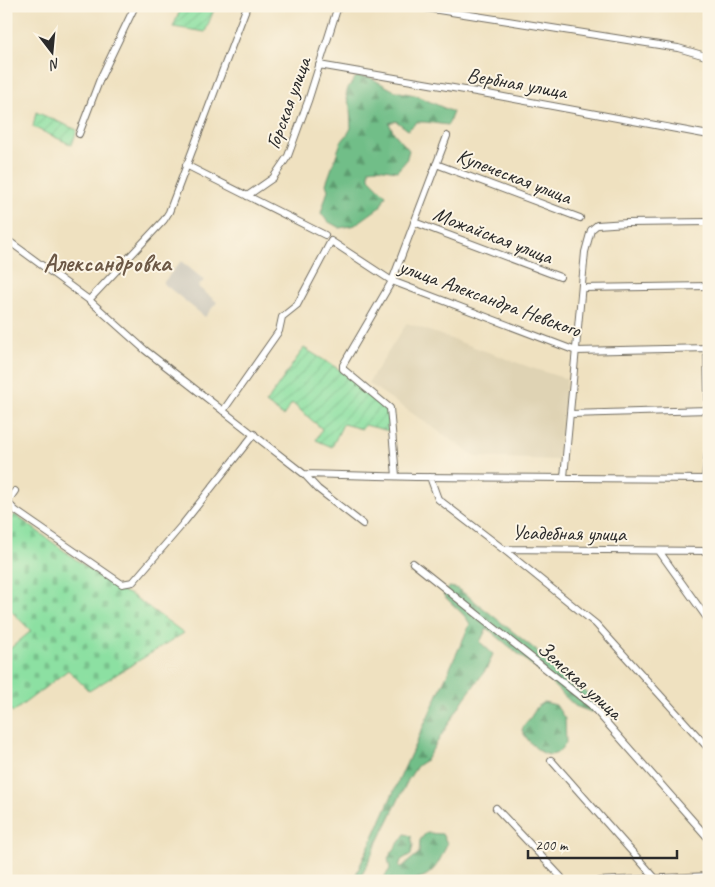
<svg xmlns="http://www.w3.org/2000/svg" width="715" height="887" font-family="Caveat,sans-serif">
<defs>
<pattern id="forest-firs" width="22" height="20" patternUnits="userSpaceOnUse" patternTransform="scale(1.25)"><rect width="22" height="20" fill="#71be88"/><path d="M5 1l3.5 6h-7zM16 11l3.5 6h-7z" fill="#5d9b6f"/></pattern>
<pattern id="cemetery-stones" width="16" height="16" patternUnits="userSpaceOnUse" patternTransform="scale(1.25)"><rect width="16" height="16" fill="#8ce0a2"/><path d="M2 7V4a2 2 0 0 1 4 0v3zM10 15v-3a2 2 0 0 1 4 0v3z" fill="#79c08c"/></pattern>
<pattern id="garden-furrows" width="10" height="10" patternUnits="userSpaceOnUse" patternTransform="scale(1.25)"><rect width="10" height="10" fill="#8ce0a2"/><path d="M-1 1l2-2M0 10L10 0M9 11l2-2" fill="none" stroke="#79c08c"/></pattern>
</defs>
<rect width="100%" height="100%" fill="#fcf5e5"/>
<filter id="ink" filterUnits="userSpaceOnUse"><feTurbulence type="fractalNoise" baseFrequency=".02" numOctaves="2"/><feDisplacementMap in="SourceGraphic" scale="10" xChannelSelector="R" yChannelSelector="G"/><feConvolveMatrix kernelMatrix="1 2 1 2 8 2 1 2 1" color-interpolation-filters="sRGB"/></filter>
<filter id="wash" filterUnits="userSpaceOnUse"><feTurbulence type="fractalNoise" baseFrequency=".0096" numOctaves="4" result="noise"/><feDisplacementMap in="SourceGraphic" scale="20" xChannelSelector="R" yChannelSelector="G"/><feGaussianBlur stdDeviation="1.12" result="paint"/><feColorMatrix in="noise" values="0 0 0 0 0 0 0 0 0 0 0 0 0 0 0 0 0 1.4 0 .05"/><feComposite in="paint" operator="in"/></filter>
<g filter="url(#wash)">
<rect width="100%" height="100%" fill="#efe1c0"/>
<path fill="#dfd3b4" d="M407 323 532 368 567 379 558 460 476 457 368 383Z"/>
<path fill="#c8c4b8" d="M181 261 204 280 198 287 217 302 205 317 163 283Z"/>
<path fill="url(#forest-firs)" stroke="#4e745a" d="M356 77H369L395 91 415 95 453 112 448 125 425 122H417L408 130 396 121 389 123 394 133 409 150 406 161 397 171 377 168 369 169V178L386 195 380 207 355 225 340 228 327 221 321 213 328 190 326 184 341 142 347 135 351 128 350 107 346 95 348 88Z
M449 587 456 588 468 596 576 682 601 706 597 711 591 712 575 706 534 667 487 628 480 642 493 654 487 668 464 699 426 760 417 766 408 780 359 881H353L470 624C463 611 452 606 443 594Z
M544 702 556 705 565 719 566 744C563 746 560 751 557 753 544 761 526 740 522 730 526 720 528 722 532 715 537 708 535 707 544 702Z
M426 833 442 834 447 843C434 880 422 881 386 881L385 876 390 869 388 858 405 834 411 836 413 845 411 854 401 860 399 867H402L419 853 420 840Z"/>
<path fill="url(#cemetery-stones)" stroke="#5c8666" d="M14 514 115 588 133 596 184 633 89 691 68 670 13 712 6 707V652L31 631 6 606V525Z"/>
<path fill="url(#garden-furrows)" stroke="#5c8666" d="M182 6 215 7 205 32 173 27Z
M36 112 77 130 72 145 33 127Z
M304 348 340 370 386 408 391 425 389 431 365 425 362 429 343 424 332 447 316 440 322 429 292 403 283 416 266 403Z"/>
</g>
<g filter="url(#ink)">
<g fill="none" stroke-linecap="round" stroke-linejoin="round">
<g stroke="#706b5f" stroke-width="8">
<path id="minor" d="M413 6 678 48 709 57
M319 65 488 94 709 135
M79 134 100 79 135 6
M436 164 580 218
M186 165 325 235
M247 196 273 178 288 156 308 101 338 6
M414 222 560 277
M6 239 89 300 145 350 304 474 416 477 709 479
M582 288 709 286
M89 300 164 220 169 212 247 6
M223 411 279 331 282 317 297 305 331 241 392 281 576 351 709 348
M570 414 708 410
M304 474 318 489 363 524
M396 476 390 408 343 369V365L392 281 447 136
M430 477 438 499 503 549 709 551
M564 477 585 252 591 230 597 225 627 223 709 222
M705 479 709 442 707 348
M15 491 8 501 10 505 16 511 122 584 133 582 182 525 254 434
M503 549 596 624 709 749
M659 551 709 621
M413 563 591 705 709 839
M551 760 656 879
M496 808 561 877V881
M599 881 709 876"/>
</g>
<use href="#minor" stroke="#fff" stroke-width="6"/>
</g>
</g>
<g text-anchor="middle" stroke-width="4" stroke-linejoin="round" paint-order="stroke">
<g font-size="21" fill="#2b2b2b" stroke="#fcf5e5">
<text transform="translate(517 83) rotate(10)" y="7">Вербная улица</text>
<text transform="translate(288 103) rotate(-70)" y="7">Горская улица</text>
<text transform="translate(514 176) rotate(21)" y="7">Купеческая улица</text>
<text transform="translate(493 235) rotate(21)" y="7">Можайская улица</text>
<text transform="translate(490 298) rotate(20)" y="7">улица Александра Невского</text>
<text transform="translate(569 533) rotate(1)" y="7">Усадебная улица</text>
<text transform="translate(580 680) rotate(42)" y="7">Земская улица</text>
</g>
<g font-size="24" font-weight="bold" fill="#6c5846" stroke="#fcf5e5">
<text x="107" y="271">Александровка</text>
</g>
</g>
<rect width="715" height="887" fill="none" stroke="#fcf5e5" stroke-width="25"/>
<g transform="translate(52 52) rotate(164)" stroke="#fcf5e5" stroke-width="4" paint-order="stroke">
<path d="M0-4L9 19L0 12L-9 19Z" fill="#2b2b2b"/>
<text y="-8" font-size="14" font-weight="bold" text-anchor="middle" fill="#2b2b2b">N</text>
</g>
<path d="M528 850v8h149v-8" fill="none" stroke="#2b2b2b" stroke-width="2.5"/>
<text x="535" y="850" font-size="15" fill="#2b2b2b" stroke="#fcf5e5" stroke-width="4" paint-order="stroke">200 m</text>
</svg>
